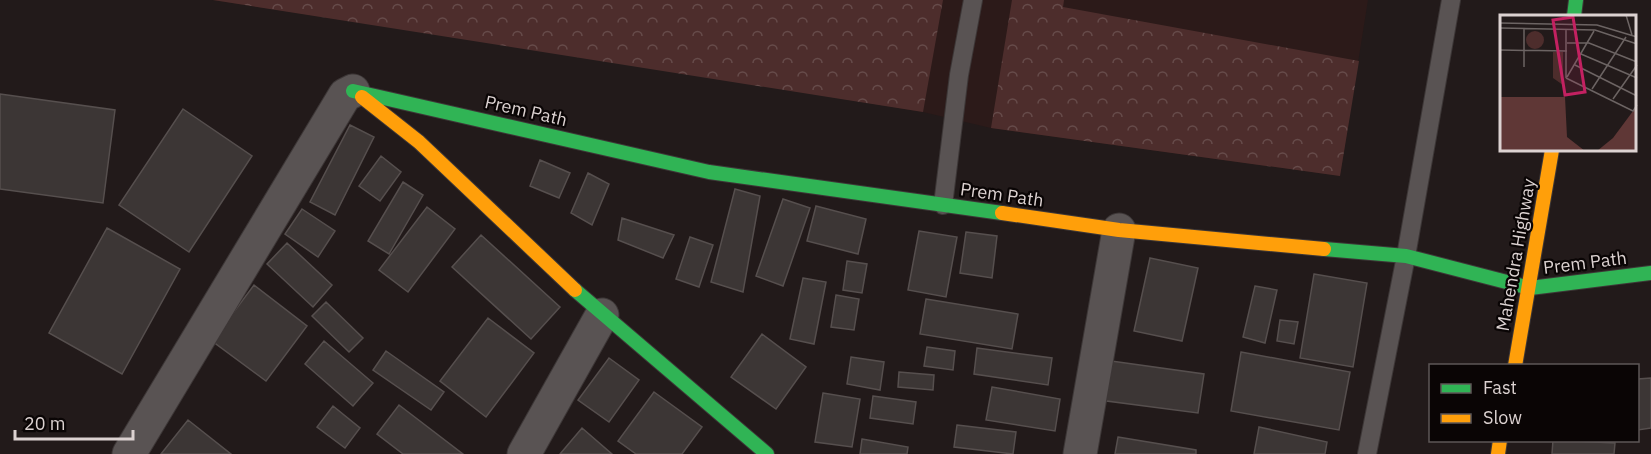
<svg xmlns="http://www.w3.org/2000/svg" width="1651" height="454" font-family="'IBM Plex Sans',sans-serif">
<defs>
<pattern id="park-crowns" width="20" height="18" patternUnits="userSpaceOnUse" patternTransform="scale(1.5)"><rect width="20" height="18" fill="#4d2d2c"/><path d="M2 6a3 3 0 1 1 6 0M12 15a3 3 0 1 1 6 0" fill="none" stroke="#664b4a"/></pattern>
</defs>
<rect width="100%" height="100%" fill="#221a1a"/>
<path fill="#2c1a19" d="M212 0H1368L1340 176 991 128 923 112 602 60Z"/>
<path fill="url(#park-crowns)" d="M213 0H943L923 112Z
M1012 0H1064L1063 7 1359 61 1340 176 991 128Z"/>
<path fill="#3c3635" stroke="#564f4e" stroke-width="1.5" d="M0 94 115 110 103 203 0 189Z
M183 109 252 156 189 252 119 205Z
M350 125 374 137 335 215 310 202Z
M381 156 401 172 380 201 359 186Z
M540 160 570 173 559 198 530 186Z
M588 173 609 184 592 225 571 213Z
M403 182 423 195 389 254 368 241Z
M735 189 760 196 743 292 711 282Z
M783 199 810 208 783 286 756 276Z
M816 206 866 219 858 254 807 241Z
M427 207 455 229 408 292 379 270Z
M302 209 335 231 318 257 285 234Z
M622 218 674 235 663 258 618 240Z
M107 228 180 269 122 374 49 333Z
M919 231 957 237 946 297 908 290Z
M966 232 997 236 992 278 960 273Z
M481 235 560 307 531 339 452 267Z
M690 237 713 245 699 287 676 279Z
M287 243 332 285 313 307 267 264Z
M1150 258 1198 268 1182 341 1134 331Z
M847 261 867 264 862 293 843 290Z
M1314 274 1367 283 1353 367 1300 358Z
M803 278 826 282 814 344 790 339Z
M254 285 307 326 266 381 212 341Z
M1255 286 1277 290 1265 343 1243 337Z
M836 295 859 299 854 330 831 327Z
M926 299 1018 314 1012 349 920 334Z
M326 302 363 338 349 352 312 316Z
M488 318 534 353 486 417 440 381Z
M1280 320 1298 322 1294 344 1277 341Z
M762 334 806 367 776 409 731 377Z
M324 341 373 383 353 406 305 364Z
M927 347 955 351 953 370 924 366Z
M977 348 1052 358 1048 385 974 374Z
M386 351 444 392 431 410 373 370Z
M1241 352 1350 372 1339 430 1231 411Z
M851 357 884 362 880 390 847 384Z
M609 358 639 380 609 422 578 400Z
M1104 360 1204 374 1198 413 1099 400Z
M899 372 934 375 933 390 898 387Z
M1651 378V428L1638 430V379Z
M992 387 1060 399 1055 431 986 420Z
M654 392 702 427 682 454H636L618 441Z
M823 393 860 399 852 447 815 442Z
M873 396 916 402 913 424 870 418Z
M399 405 463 454H403L377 434Z
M333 406 360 428 345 448 317 427Z
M188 420 231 454H161Z
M957 425 1016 432 1013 454 954 447Z
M1259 427 1327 442 1325 454H1254Z
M582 428 612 454H560Z
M1118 437 1196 450V454H1115Z
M862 439 908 447 907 454H860Z
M1553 440 1615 443 1614 454H1552Z"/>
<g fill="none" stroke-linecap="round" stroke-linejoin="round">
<g stroke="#3d3737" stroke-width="20">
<path id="lane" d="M943 205 959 75 973 0
M1367 454 1406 256 1451 0"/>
</g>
<g stroke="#3d3737" stroke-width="35">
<path id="street" d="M129 454 345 95 353 91
M524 454 602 315
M1080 454 1119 230"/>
</g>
<g stroke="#3d3737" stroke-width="16">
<path id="fast" d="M1574 16 1576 0
M353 91 709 172 1002 213
M1324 249 1406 256 1530 288 1651 273
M575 290 767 454"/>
</g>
<g stroke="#3d3737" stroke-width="16">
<path id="slow" d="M362 97 419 142 575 290
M1002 213 1119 230 1324 249
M1515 366 1552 150
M1498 454 1500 440"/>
</g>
<use href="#lane" stroke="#595353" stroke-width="18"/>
<use href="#street" stroke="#595353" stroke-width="33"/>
<use href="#fast" stroke="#30b455" stroke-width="14"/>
<use href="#slow" stroke="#ff9f0a" stroke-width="14"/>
</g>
<g text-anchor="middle" stroke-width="4.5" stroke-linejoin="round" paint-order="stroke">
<g font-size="18" fill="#dcd2d1" stroke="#0a0505">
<text transform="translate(526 111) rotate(13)" y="6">Prem Path</text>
<text transform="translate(1002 195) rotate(8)" y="6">Prem Path</text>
<text transform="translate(1516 255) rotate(-80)" y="6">Mahendra Highway</text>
<text transform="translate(1585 263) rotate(-7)" y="6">Prem Path</text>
</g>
</g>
<g transform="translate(1500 15)">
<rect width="136" height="136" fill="#221a1a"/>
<path d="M0 82H65L67 122 85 136H0ZM136 92V136H97L113 123Z" fill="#5f3736"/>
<path d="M26 25a9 9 0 1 1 18 0a9 9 0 1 1-18 0ZM53 37H63V70L53 63Z" fill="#4d2d2c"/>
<path fill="none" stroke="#6c6463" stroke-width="1.5" d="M126 0 132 20M0 8 97 10 137 22M0 13 95 15 137 29M66 14V63M67 28H89L137 47M0 35 67 36M81 39 137 63M75 50 137 81M24 52V14M67 62 94 16M66 63 133 96 137 90M92 74 126 22M113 84 137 50"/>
<path fill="#c32161" fill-opacity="0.15" stroke="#c32161" stroke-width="3" d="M73 2 85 77 65 80 53 5Z"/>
<rect width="136" height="136" fill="none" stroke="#dcd2d1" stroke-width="3"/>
</g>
<rect x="1429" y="364" width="210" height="78" fill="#0a0505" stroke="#5e5757" stroke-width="1.5"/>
<rect x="1441" y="384" width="30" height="9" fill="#30b455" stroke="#5e5757" stroke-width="1.5"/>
<text x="1483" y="394" font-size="18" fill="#dcd2d1">Fast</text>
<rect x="1441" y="414" width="30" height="9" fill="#ff9f0a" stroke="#5e5757" stroke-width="1.5"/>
<text x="1483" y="424" font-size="18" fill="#dcd2d1">Slow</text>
<path d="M15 430v9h118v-9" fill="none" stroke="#dcd2d1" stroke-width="3"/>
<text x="24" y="430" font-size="18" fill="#dcd2d1" stroke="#0a0505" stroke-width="4.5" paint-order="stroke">20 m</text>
</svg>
